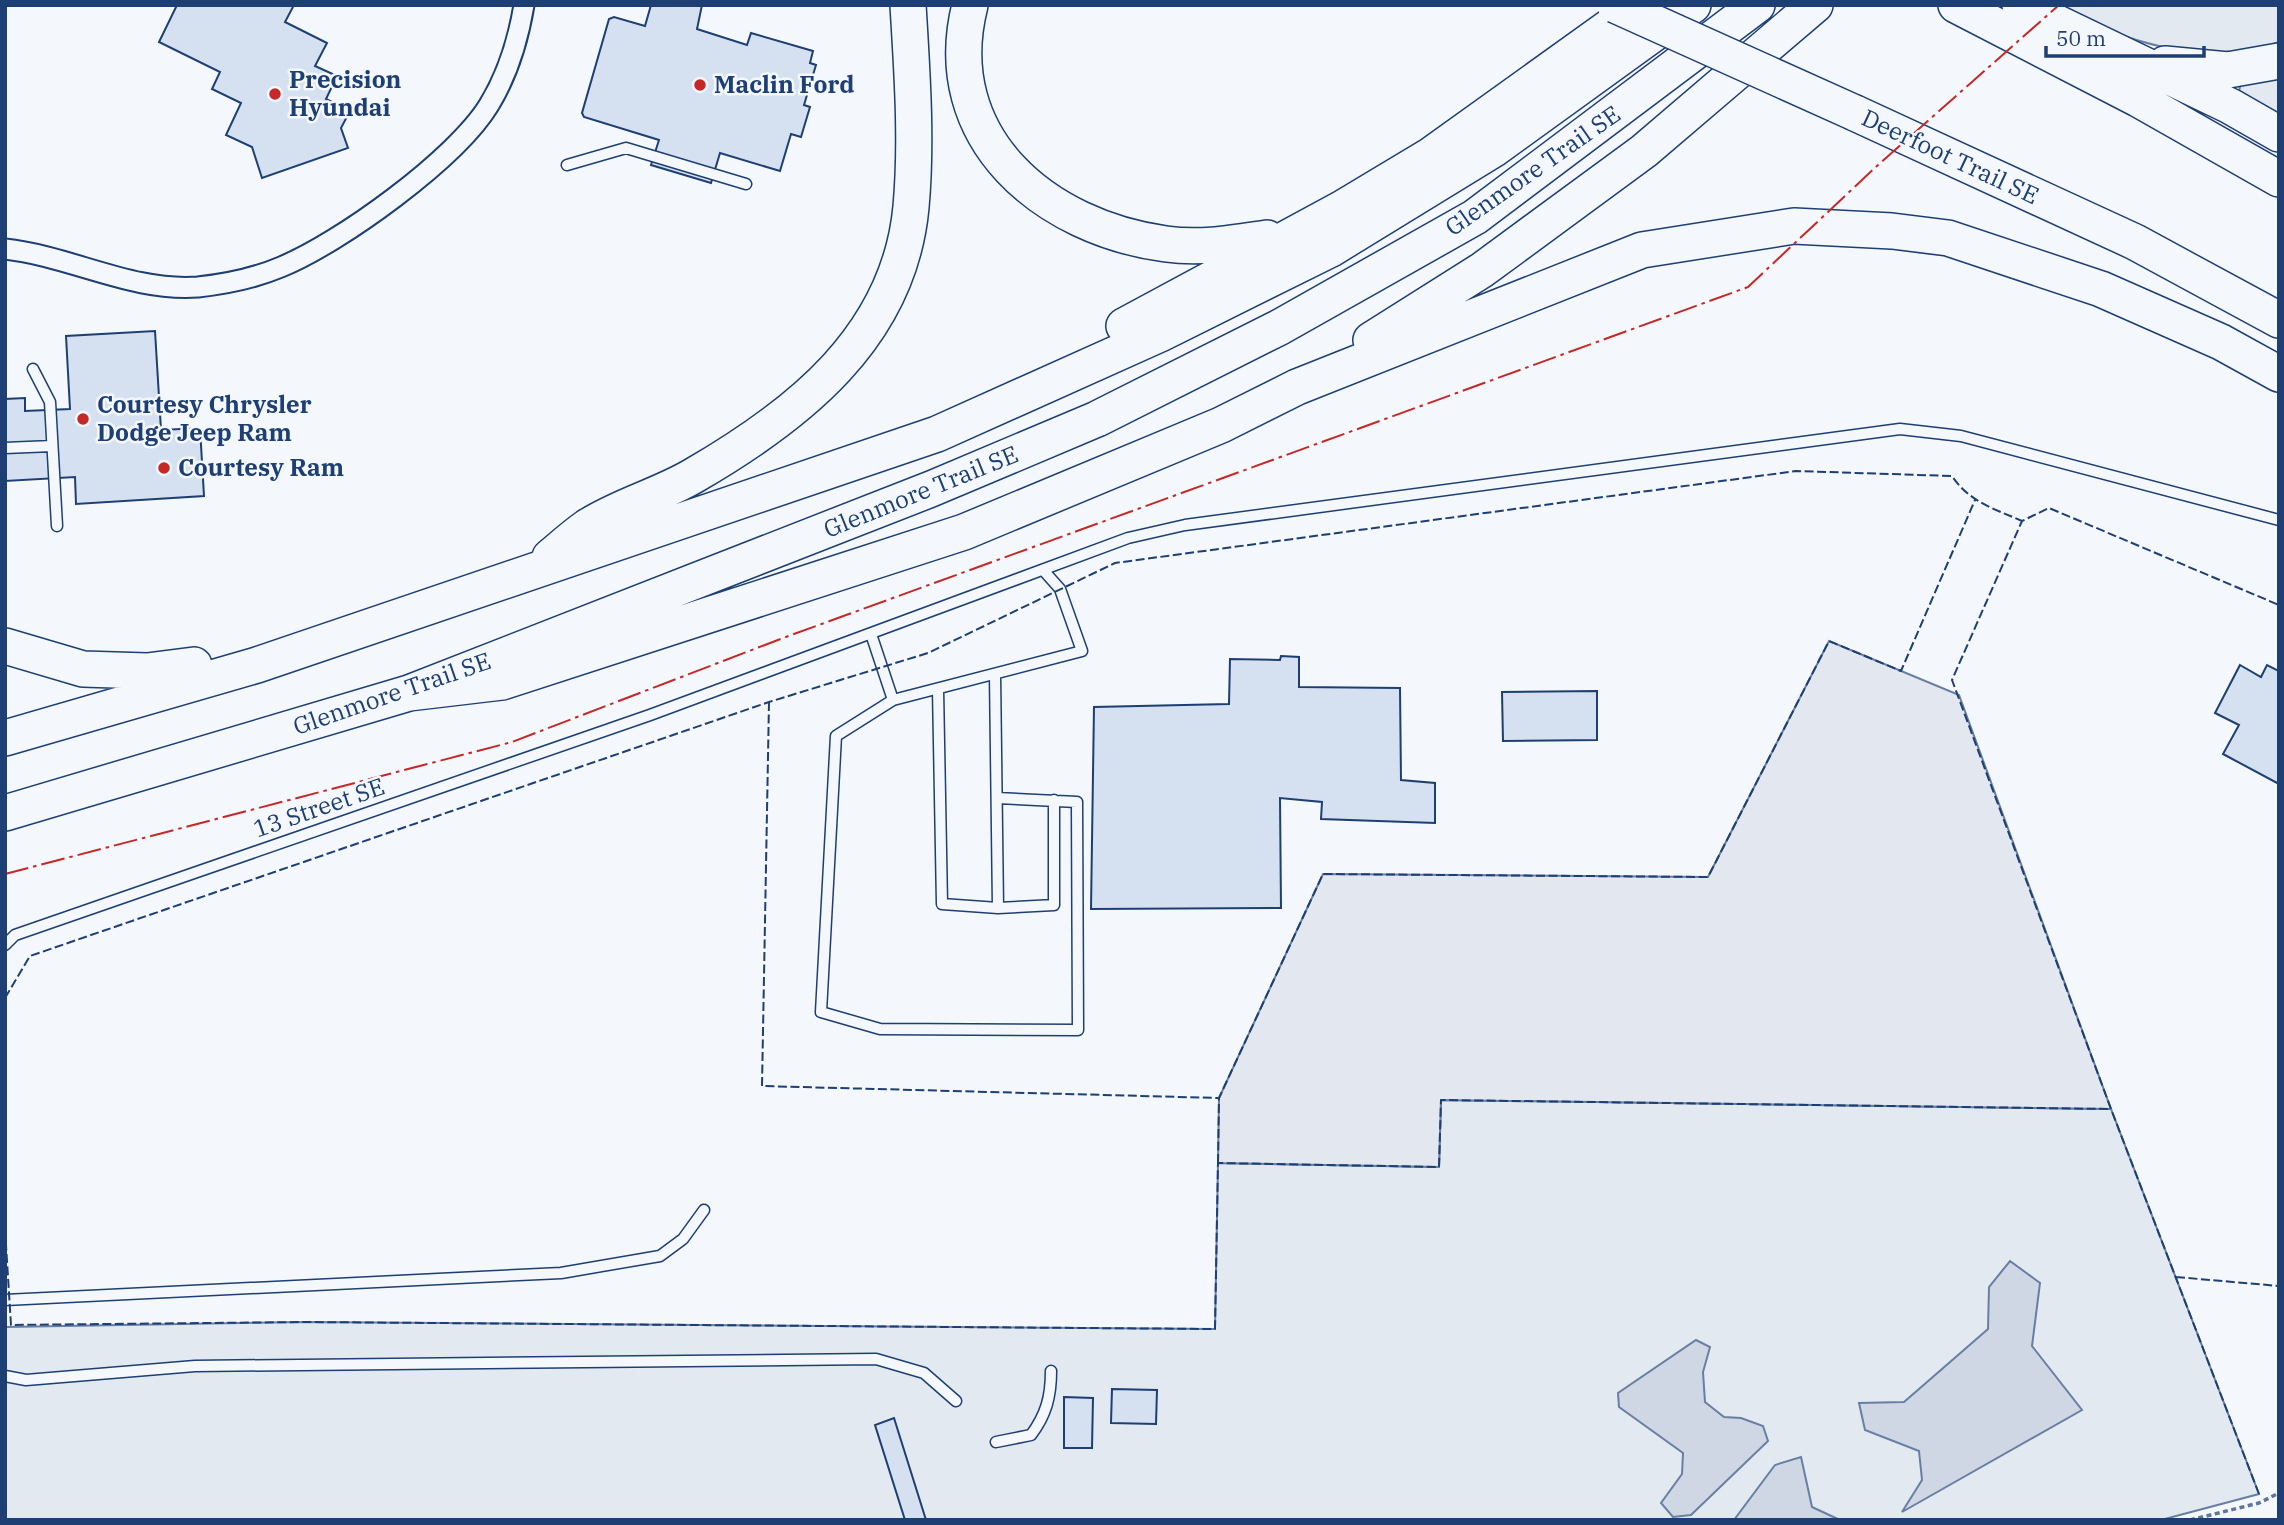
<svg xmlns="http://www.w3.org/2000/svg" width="2284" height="1525" font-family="'IBM Plex Serif',serif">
<rect width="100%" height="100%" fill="#f4f7fb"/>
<path fill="#e3e9f0" stroke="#687fa3" stroke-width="2" d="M2049 5H2279V42C2211 73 2112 36 2049 5Z
M2279 71V115L2239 92 2241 81Z
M1441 1100 2111 1109 2259 1494 2161 1520H5V1327L305 1322 1215 1329 1218 1163 1439 1167Z"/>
<path fill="#e3e8f0" stroke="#687fa3" stroke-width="2" d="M1829 641 1959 695 2111 1109 1441 1100 1439 1167 1218 1163 1219 1098 1323 874 1708 877Z"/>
<path fill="#cfd7e4" stroke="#687fa3" stroke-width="2" d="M2010 1261 2040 1283 2032 1346 2082 1410 1902 1512 1922 1480 1919 1451 1865 1430 1859 1403 1904 1402 1988 1329 1989 1287Z
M1696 1340 1710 1347 1703 1372 1705 1402 1724 1417 1741 1418 1763 1426 1768 1441 1691 1515 1673 1517 1661 1503 1682 1474 1683 1453 1619 1407 1618 1393Z
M1801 1457 1812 1507 1840 1520H1734L1775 1465Z"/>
<path fill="#d5e0f0" stroke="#1d3f73" stroke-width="2" d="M177 5H294L285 22 327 43 315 66 337 76 326 99 350 111 341 128 348 148 262 178 252 147 226 135 241 103 212 89 220 72 159 42Z
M651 5H702L697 29 747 45 751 33 813 51 810 63 816 65 804 105 810 107 801 137 791 134 780 171 720 153 711 183 651 165 659 140 584 117 582 113 609 19 614 17 645 26Z
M155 331 161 430 200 428 204 496 76 504 75 477 5 481V399L25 398V411L70 409 66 336Z
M1281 656 1299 657V687L1400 688 1401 780 1435 783V823L1321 819 1322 802 1280 798 1281 908 1091 909 1094 707 1229 704 1230 659 1280 660Z
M2240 665 2261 677 2267 665 2279 671V784L2223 754 2239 725 2215 713Z
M1597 691V740L1503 741 1502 692Z
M1112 1389 1157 1390 1156 1424 1111 1423Z
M1064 1397 1093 1398 1092 1448H1064Z
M894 1418 926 1520H905L875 1425Z"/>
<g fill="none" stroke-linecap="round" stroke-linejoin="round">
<g stroke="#1d3f73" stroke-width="13">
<path id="lane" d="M567 165 626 148 746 184
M33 369 50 402 57 526
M5 448 52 446
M871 634 893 700
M995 674 998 908 1054 905V800
M938 689 942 904 998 908
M997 798 1077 802 1078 1030 880 1029 821 1012 836 736 893 700 1082 651 1060 589 1044 571
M5 945 15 935 650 715 1128 538 1185 525 1900 429 1961 436 2279 520
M5 1300 561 1273 660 1256 683 1239 704 1210
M5 1376 26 1380 195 1366 876 1359 924 1373 956 1401
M996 1442 1031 1435C1046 1415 1051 1397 1051 1371"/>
</g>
<g stroke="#1d3f73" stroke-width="23">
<path id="street" d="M5 249C70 256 132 292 198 287 226 284 255 278 281 267 340 243 456 159 489 105 508 74 518 41 524 5"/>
</g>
<g stroke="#1d3f73" stroke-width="38">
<path id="highway" d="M970 5C936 139 1046 228 1166 244 1201 249 1233 243 1267 238
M1956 5 2138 99 2279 179
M2020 5 2230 106 2279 134
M2165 64 2228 70 2279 61
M1855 113 2135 242 2279 320
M1124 326 1341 209 1431 155 1640 5
M1371 340 1482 270 1644 151 1815 5
M550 557C562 547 574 536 587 527 619 506 659 496 693 476 797 416 899 337 911 207 917 141 912 71 908 5
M5 646 83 669 147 671 194 665
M409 693 502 682 964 532 1221 425 1297 387 1642 250 1794 226 1892 231 1948 238 2101 289 2221 342 2279 374
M5 738 257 665 937 434 1160 334 1331 249 1494 149 1693 5
M5 813 409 693 931 489 1097 419 1280 327 1475 217 1757 5"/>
</g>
<path stroke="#5e769c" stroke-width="3.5" stroke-dasharray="5 3.5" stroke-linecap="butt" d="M2190 1520 2259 1503 2279 1493"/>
<use href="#lane" stroke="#f4f7fb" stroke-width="10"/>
<use href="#street" stroke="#f4f7fb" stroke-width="19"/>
<use href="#highway" stroke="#f4f7fb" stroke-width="35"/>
<g stroke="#1d3f73" stroke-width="38" stroke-linecap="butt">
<path id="highway-bridge" d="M1615 5 1855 113"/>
</g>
<use href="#highway-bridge" stroke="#f4f7fb" stroke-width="35"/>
<path stroke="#1d3f73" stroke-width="2" stroke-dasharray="9 3.5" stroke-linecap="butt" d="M769 702 762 1086 1219 1098
M5 998 30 956 769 702 928 653 1115 563 1796 471 1952 476C1969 502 1995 509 2022 521
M1218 1163 1219 1098 1323 874 1708 877 1829 641 1901 671 1975 500
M5 1229 11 1325 305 1322 1215 1329 1218 1163 1439 1167 1441 1100 2111 1109
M2176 1277 2279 1286
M2259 1494 2111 1109 1952 680 2022 521 2049 508 2279 605"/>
<path stroke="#c62828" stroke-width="2" stroke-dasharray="24 5 3.5 5" stroke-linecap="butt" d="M5 874 512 742 783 638 1748 287 1878 165 2059 5"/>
</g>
<g fill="#c62828" stroke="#f4f7fb" stroke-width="2.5">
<circle cx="700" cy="85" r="7"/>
<circle cx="275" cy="94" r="7"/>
<circle cx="83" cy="419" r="7"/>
<circle cx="164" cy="468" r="7"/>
</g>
<g text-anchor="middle" stroke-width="5" stroke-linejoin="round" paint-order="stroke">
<g font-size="24" font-weight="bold" fill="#1d3f73" stroke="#f4f7fb" text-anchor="start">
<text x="289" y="88">Precision<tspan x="289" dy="28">Hyundai</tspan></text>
<text x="714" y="93">Maclin Ford</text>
<text x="97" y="413">Courtesy Chrysler<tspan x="97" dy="28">Dodge Jeep Ram</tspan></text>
<text x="178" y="476">Courtesy Ram</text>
</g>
<g font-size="24" fill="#1d3f73" stroke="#f4f7fb">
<text transform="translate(1950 157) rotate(25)" y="8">Deerfoot Trail SE</text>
<text transform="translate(1533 171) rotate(-35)" y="8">Glenmore Trail SE</text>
<text transform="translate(921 492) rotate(-22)" y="8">Glenmore Trail SE</text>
<text transform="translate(392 694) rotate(-19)" y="8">Glenmore Trail SE</text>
<text transform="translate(319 808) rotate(-19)" y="8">13 Street SE</text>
</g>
</g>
<rect width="2284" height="1525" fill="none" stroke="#1d3f73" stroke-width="14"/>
<path d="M2046 46v10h158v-10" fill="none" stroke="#1d3f73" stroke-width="3.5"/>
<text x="2056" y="46" font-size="21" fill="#1d3f73" stroke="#f4f7fb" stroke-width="5" paint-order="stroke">50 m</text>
</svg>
